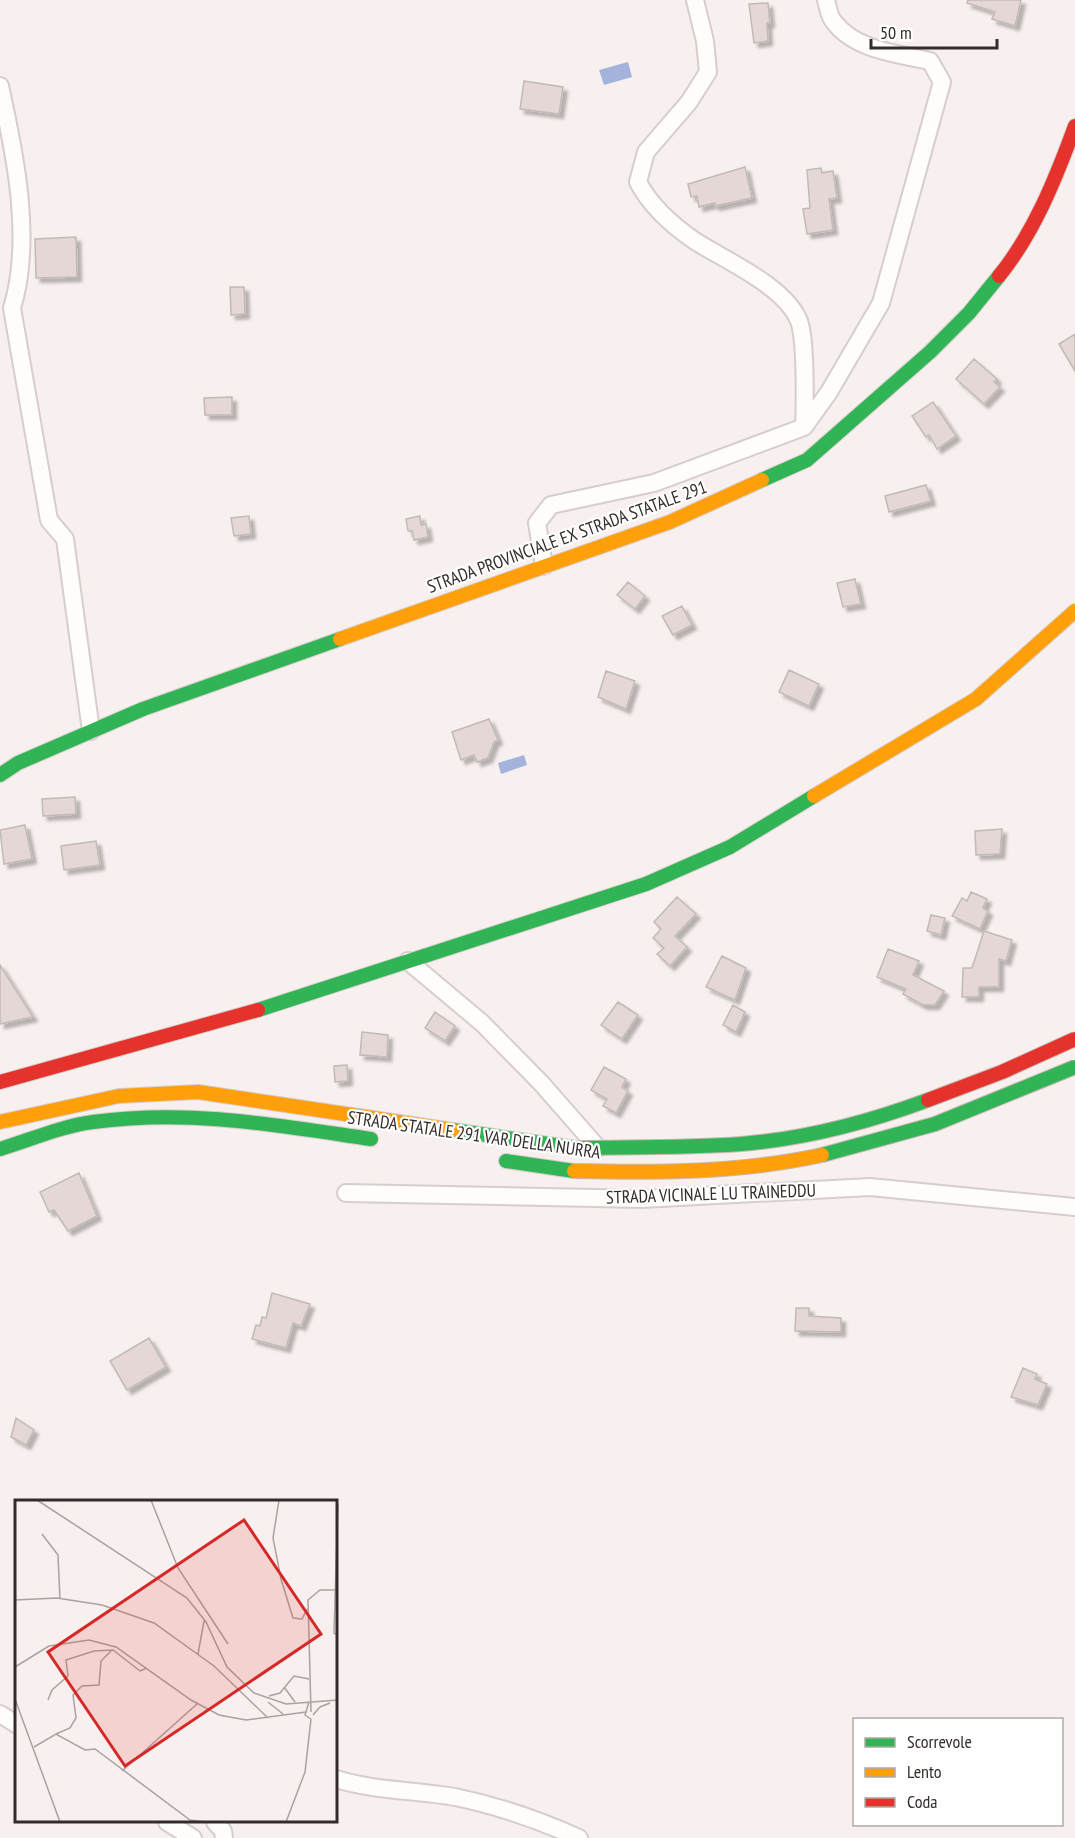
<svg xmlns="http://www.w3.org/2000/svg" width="1075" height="1838" font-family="'PT Sans Narrow',sans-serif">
<defs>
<filter id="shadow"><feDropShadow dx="4.5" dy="4.5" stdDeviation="1.5" flood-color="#0004"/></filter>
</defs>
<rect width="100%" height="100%" fill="#f8f0ee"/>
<path fill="#a3b3dc" d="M628 62 632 77 604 85 599 70Z
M524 755 527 765 501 774 498 763Z"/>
<path fill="#e4d7d5" stroke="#c1bab8" stroke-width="1.5" filter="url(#shadow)" d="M968 0H1021L1015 26 992 19 995 12 967 3Z
M768 3 770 23H767L768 41 754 43 749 4Z
M524 81 563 87 559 114 520 109Z
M745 167 752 198 715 206V203L699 207 697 196 691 197 688 184Z
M821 168 822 173 833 171 837 198 829 199 833 230 807 234 803 209 810 208 807 170Z
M76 237 77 277 36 278 35 239Z
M230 287H244L245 314 231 315Z
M1075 334V371L1059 344Z
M974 359 997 379 994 382 1000 387 984 404 956 379Z
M232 397V415H205L204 398Z
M933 402 956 436 937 449 929 435 926 437 912 416Z
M926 485 931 501 889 512 885 496Z
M249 516 251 534 234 536 231 518Z
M420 516 421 525 426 524 428 537 414 540 412 531H408L406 519Z
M855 579 861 604 843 607 837 583Z
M628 582 645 596 635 609 617 595Z
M682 606 692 625 673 635 662 616Z
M789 670 819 684 809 706 779 692Z
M606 671 635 681 626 709 598 697Z
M489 719 498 740 494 742 488 758 477 762 474 755 461 760 452 732Z
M75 797 76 814 43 816 42 799Z
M25 825 32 859 4 864 0 830Z
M1002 829 1000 854 976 855 975 831Z
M96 841 100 865 64 870 61 846Z
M971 892 987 899 983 908 988 911 980 929 952 916 962 898 967 901Z
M677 897 696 914 675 936 687 947 670 966 657 954 664 948 653 938 661 929 654 922Z
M931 915 945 918 941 935 927 931Z
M984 931 1012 940 1006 961 999 959V987H979V997H962L963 968H972Z
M888 949 919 961 913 975 944 991 935 1005H923L903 994 906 989 877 977Z
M722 956 746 968 735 1000 706 987Z
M0 965 33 1017 0 1024Z
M618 1002 638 1015 622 1039 601 1025Z
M733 1005 745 1012 736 1032 723 1025Z
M435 1012 455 1026 445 1041 425 1028Z
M362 1032 388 1035 387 1057 360 1055Z
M347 1065 348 1081 335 1082 334 1066Z
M604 1067 626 1079 622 1087 628 1091 616 1113 603 1106 607 1099 591 1090Z
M79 1173 97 1216 68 1231 54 1210 49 1212 40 1192Z
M272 1293 310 1304 301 1326 293 1323 286 1348 252 1339 256 1325 260 1326 262 1317 266 1318Z
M796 1308H809V1316L841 1318V1332L795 1331Z
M149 1338 166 1367 127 1390 110 1361Z
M1023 1368 1037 1374 1035 1379 1047 1384 1038 1405 1011 1397Z
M16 1418 34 1430 26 1445 11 1437Z"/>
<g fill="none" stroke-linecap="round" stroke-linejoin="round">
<g stroke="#d6cecc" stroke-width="20">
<path id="street" d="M695 0 705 41 708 72 689 102 646 152 638 182C650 205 673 226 695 241 726 261 785 286 799 321 806 340 805 404 804 427
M0 86C15 154 33 240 12 308L49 520 65 539 91 731
M544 566 537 523 551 505 654 483 804 427 829 392 881 303 942 82 930 61C898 54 855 50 834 22 829 17 828 7 826 0
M408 961 482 1023 541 1083 598 1148
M346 1193 642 1199 870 1187 1075 1207
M0 1714 16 1724
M336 1779C375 1791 415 1790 455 1797 499 1806 539 1820 579 1838
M167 1822 193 1838
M215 1822 223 1831 224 1838"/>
</g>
<g stroke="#d6cecc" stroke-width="16">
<path id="fast" d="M762 480 807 460 930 352 969 313 999 276
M0 775 18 763 143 709 340 639
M258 1010 646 884 730 847 814 796
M453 1130 576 1148
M0 1149C30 1140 62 1126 93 1122 190 1109 275 1125 371 1139
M506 1161 574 1171"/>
</g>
<g stroke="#d6cecc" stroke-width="16">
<path id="slow" d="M340 639 670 522 762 480
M814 796 976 699 1075 611
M0 1122 119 1096 198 1092 453 1130"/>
</g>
<g stroke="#d6cecc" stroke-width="16">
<path id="jam" d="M999 276C1034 233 1056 178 1075 126
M0 1082 258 1010"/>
</g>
<use href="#street" stroke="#fefdfc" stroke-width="16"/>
<use href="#fast" stroke="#30b455" stroke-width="14"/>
<use href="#slow" stroke="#ff9f0a" stroke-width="14"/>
<use href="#jam" stroke="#e5322d" stroke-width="14"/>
<g stroke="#c6b8b5" stroke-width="16" stroke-linecap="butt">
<path id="fast-bridge" d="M576 1148C631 1147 686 1148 741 1144 803 1139 869 1122 928 1100
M822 1155 935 1124 1075 1067"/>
</g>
<g stroke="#c6b8b5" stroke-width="16" stroke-linecap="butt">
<path id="slow-bridge" d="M574 1171C658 1173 739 1173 822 1155"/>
</g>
<g stroke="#c6b8b5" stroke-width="16" stroke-linecap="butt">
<path id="jam-bridge" d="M928 1100 1002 1072 1075 1039"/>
</g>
<use href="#fast-bridge" stroke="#30b455" stroke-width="14"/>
<use href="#slow-bridge" stroke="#ff9f0a" stroke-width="14"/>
<use href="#jam-bridge" stroke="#e5322d" stroke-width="14"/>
</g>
<g text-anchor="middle" stroke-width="4.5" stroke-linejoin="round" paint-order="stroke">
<g font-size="18" fill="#342c2a" stroke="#fefefe">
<text transform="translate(567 537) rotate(-20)" y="6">STRADA PROVINCIALE EX STRADA STATALE 291</text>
<text transform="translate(474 1135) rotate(8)" y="6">STRADA STATALE 291 VAR DELLA NURRA</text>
<text transform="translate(711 1194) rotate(-2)" y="6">STRADA VICINALE LU TRAINEDDU</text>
</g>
</g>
<g transform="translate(15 1500)">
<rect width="322" height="322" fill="#f8f0ee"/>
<path fill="none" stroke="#aaa2a0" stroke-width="1.5" d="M22 0 172 98 191 122 212 167 239 193 271 204 323 200M136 0 163 68 213 144M264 0 258 38 266 79 278 118 287 119 292 109M323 4 319 133 323 135M27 34 43 55 45 99M0 100 42 98 87 105 139 123 199 166 253 218M183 154 189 121M0 167 34 146 74 140 101 147 176 200 204 215 231 220 291 212M269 187 280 202M254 196 265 193 279 176 294 179M0 199 45 322M33 200 37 190 53 176 51 160 79 151 98 150 125 171 132 168M253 202 268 214M294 202 290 215 296 219M296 212 293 100 305 90H323M298 215 305 207 315 203M41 234 55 228 61 218 58 195 67 186 84 185 86 161 96 151M19 247 41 234 70 250 80 249 175 320 189 322M107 271 182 204M271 322 290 272 296 219"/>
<path fill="#d62828" fill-opacity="0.15" stroke="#d62828" stroke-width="3" d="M229 20 306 134 110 266 33 152Z"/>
<rect width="322" height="322" fill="none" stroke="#342c2a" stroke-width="3"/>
</g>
<rect x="853" y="1718" width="210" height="108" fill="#fefefe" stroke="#adaaa9" stroke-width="1.5"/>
<rect x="865" y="1738" width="30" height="9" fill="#30b455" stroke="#adaaa9" stroke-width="1.5"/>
<text x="907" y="1748" font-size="18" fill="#342c2a">Scorrevole</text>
<rect x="865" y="1768" width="30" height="9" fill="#ff9f0a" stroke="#adaaa9" stroke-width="1.5"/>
<text x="907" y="1778" font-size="18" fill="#342c2a">Lento</text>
<rect x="865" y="1798" width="30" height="9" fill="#e5322d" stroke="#adaaa9" stroke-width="1.5"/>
<text x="907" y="1808" font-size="18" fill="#342c2a">Coda</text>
<path d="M871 39v9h126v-9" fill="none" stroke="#342c2a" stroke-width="3"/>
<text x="880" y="39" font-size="18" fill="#342c2a" stroke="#fefefe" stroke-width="4.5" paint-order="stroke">50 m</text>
</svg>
